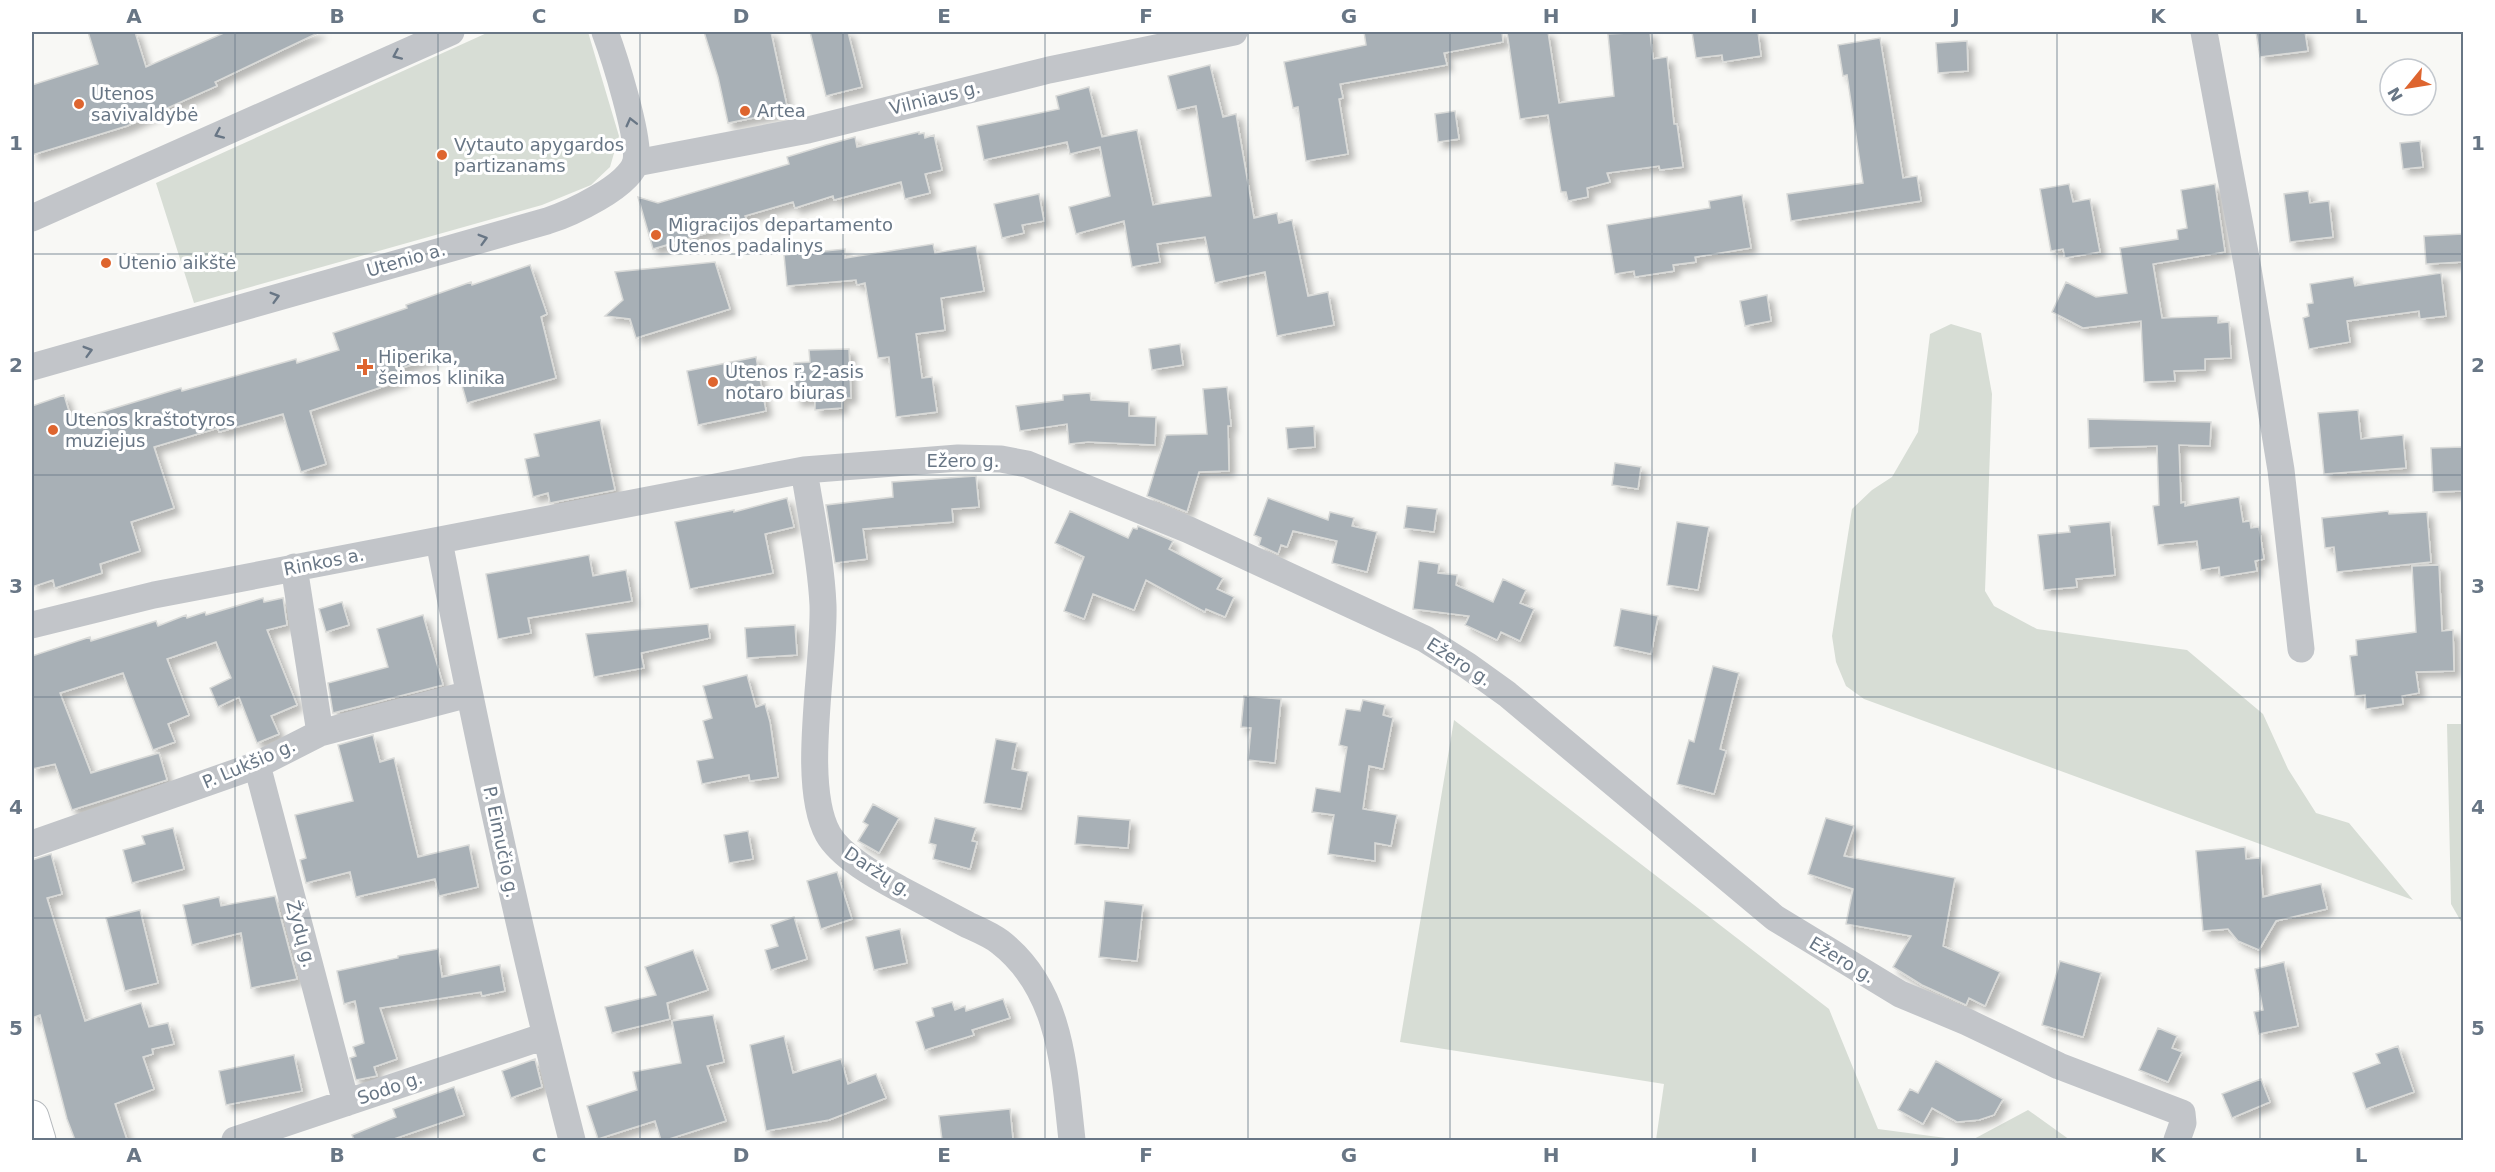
<svg xmlns="http://www.w3.org/2000/svg" width="2495" height="1172" font-family="'DejaVu Sans',sans-serif">
<defs>
<filter id="shadow"><feDropShadow dx="5.5" dy="5.5" stdDeviation="3" flood-color="#0004"/></filter>
</defs>
<rect width="100%" height="100%" fill="#f8f8f5"/>
<path fill="#d7ddd5" d="M489 32H588L619 136 610 167 591 185 542 205 194 303 156 183Z
M1951 324 1981 333 1992 394 1985 591 1994 606 2037 629 2187 650 2263 714 2288 769 2316 813 2349 823 2413 900 1864 699 1846 686 1836 662 1832 636 1852 509 1872 490 1892 477 1918 432 1930 334Z
M1454 720 1829 1009 1878 1129 1961 1140H1656L1664 1084 1400 1042Z
M2447 724H2463V925L2451 904Z
M2028 1110 2070 1140H1972Z"/>
<path fill="#a8b0b6" stroke="#d9dad8" stroke-width="1.5" filter="url(#shadow)" d="M88 32H135L146 67 226 32H320L215 82 217 86 127 126 32 155V85L98 64Z
M704 32H771L788 111 728 123 718 77Z
M810 32H848L862 87 826 96Z
M1364 32H1502L1503 42 1444 53 1447 65 1340 84 1343 98 1339 99 1348 154 1306 161 1298 107 1293 108 1284 62 1366 45Z
M1507 32H1548L1559 103 1614 96 1608 34 1650 32 1653 59 1667 57 1674 124H1677L1683 167 1660 170 1659 166 1607 173 1610 182 1587 188 1588 197 1568 201 1566 192H1561L1548 115 1520 119Z
M1692 32H1758L1761 56 1723 62 1722 55 1696 58Z
M2256 32H2305L2308 51 2260 57Z
M1880 38 1903 178 1917 176 1921 201 1791 221 1787 194 1863 183 1847 75 1843 76 1838 45Z
M1967 41 1968 71 1938 73 1936 43Z
M1210 65 1223 117 1236 114 1254 218 1277 213 1279 223 1292 220 1308 296 1328 292 1334 325 1277 336 1265 272 1215 283 1205 237 1157 244 1160 262 1132 267 1124 221 1076 234 1069 207 1110 196 1100 147 1070 154 1067 142 984 160 977 126 1059 109 1056 96 1089 87 1102 137 1137 130 1153 205 1211 196 1196 106 1177 110 1168 76Z
M1455 111 1459 139 1438 142 1435 114Z
M919 132V134L924 133 925 138 934 135 942 170 925 174 930 193 905 199 901 182 834 200 833 196 795 208 793 202 745 216 747 221 653 249 638 197 658 203 789 164 787 157 826 145 855 137 857 147Z
M2420 141 2423 167 2403 169 2400 143Z
M2069 184 2073 202 2090 199 2100 252 2065 258 2063 249 2051 251 2040 189Z
M2215 184 2225 252 2153 264 2162 318 2218 316V323L2229 322 2231 358 2205 359V370L2174 371 2175 381 2144 382 2141 321 2083 328 2052 312 2066 282 2096 297 2127 293 2120 248 2178 239 2177 230 2187 228 2181 190Z
M2308 191 2310 203 2329 201 2333 237 2290 242 2284 194Z
M1039 194 1044 221 1022 225 1024 233 1002 238 994 204Z
M1742 195 1751 248 1695 257 1696 262 1673 265 1674 271 1635 277 1634 271 1615 274 1607 225 1710 208 1709 201Z
M2463 234V262L2426 264 2424 236Z
M933 244 935 253 976 246 984 291 941 298 945 330 916 334 922 378 932 377 937 412 896 417 889 357 878 358 865 283 857 285 856 280 787 286 784 255 845 249V258Z
M715 262 730 309 636 338 630 319 605 316 623 300 615 272Z
M530 265 547 314 541 317 556 378 467 403 452 351 399 369 403 380 310 411 326 464 301 472 283 414 219 432 218 428 154 447 174 508 131 522 140 551 100 564 102 573 55 588 53 580 32 587V406L64 395 72 421 181 388 182 391 296 359 297 363 339 350 333 333 407 308 406 305 471 282 472 285Z
M2441 273 2446 316 2420 319 2419 311 2347 321 2350 342 2309 349 2303 318 2309 316 2307 304 2313 303 2310 284 2353 277 2355 286Z
M1767 295 1771 321 1745 326 1740 301Z
M1180 344 1183 365 1152 370 1149 349Z
M849 349 851 398H842V408L815 410V399L796 401 794 363 810 362 809 350Z
M756 357 766 411 698 425 687 371Z
M1227 387 1231 426H1228L1229 471 1199 472 1187 512 1147 496 1166 435 1207 434 1203 389Z
M1090 393 1091 400 1129 402V416L1156 417 1155 445 1088 442 1069 444 1067 424 1020 431 1016 406 1063 400V395Z
M2358 410 2361 439 2403 435 2406 468 2324 474 2318 413Z
M2088 419 2211 422 2210 446 2179 445 2181 503 2185 502V506L2239 497 2243 522 2250 521 2251 528 2259 527 2264 559 2255 561 2257 571 2220 577 2219 567 2201 570 2197 541 2158 545 2153 506 2159 505 2157 446 2089 448Z
M600 420 615 490 550 503 548 493 533 497 525 459 539 456 534 434Z
M1314 426 1315 447 1288 449 1286 428Z
M2463 447V491L2433 492 2431 448Z
M1615 463 1641 467 1638 489 1612 485Z
M976 476 979 507 952 509 953 522 863 529 867 559 835 563 826 505 893 497 892 482Z
M787 498 794 527 765 534 773 573 690 589 675 522 734 510V512Z
M1268 498 1328 520 1330 512 1354 518 1352 526 1377 532 1367 572 1332 563 1337 541 1293 531 1287 547 1281 545 1278 554 1259 545 1261 538 1254 535Z
M1407 506 1437 509 1434 532 1404 528Z
M1070 511 1128 538 1133 528 1137 529 1138 526 1173 541 1169 549 1223 578 1217 589 1234 597 1225 617 1206 609 1205 612 1146 580 1134 610 1093 594 1084 619 1064 611 1084 557 1055 543Z
M2388 511 2389 514 2427 512 2431 562 2337 572 2334 547 2325 548 2322 518Z
M1677 522 1709 527 1698 590 1667 585Z
M2110 522 2115 575 2076 579 2077 587 2044 590 2038 535 2070 532 2069 526Z
M589 555 593 576 626 570 632 601 528 618 531 633 498 639 486 574Z
M1419 561 1439 564 1438 573 1457 575 1456 585 1493 602 1503 579 1526 590 1520 603 1534 609 1520 641 1501 632 1497 640 1465 625 1469 616 1413 609Z
M2439 565 2442 631 2453 630 2454 671 2416 672 2419 693 2402 696 2403 704 2366 709 2365 695 2355 696 2350 656 2357 655 2356 640 2416 632 2412 566Z
M263 598 264 602 283 598 287 625 267 630 297 705 271 716 279 734 257 743 239 697 218 707 210 688 231 678 216 642 167 659 189 715 168 724 175 742 153 750 123 673 60 693 91 773 159 753 167 780 72 810 55 764 32 769V656L90 637 91 641 156 621 158 626 186 615 187 618 205 612 206 615Z
M342 602 349 625 326 632 319 609Z
M1621 609 1658 616 1651 654 1614 646Z
M423 615 443 685 333 713 328 683 388 667 377 629Z
M708 624 710 638 641 653 644 668 594 677 586 634Z
M795 625 797 655 747 658 745 628Z
M1713 666 1739 673 1720 749 1726 751 1714 794 1677 784 1689 740 1694 742Z
M747 675 756 707 765 704 770 722 778 777 750 781 749 775 702 784 697 761 713 758 703 721 712 718 703 686Z
M1244 696 1281 699 1275 763 1248 760 1251 728 1241 727Z
M1363 700 1385 705 1383 715 1393 718 1383 769 1369 766 1363 809 1397 815 1391 846 1375 843V861L1328 854 1334 815 1312 812 1316 788 1340 792 1347 747 1339 745 1346 709 1360 711Z
M373 735 380 762 394 758 418 857 469 845 478 887 439 896 435 879 356 897 350 872 306 883 300 860 306 858 295 815 353 801 338 745Z
M996 739 1017 743 1012 769 1028 772 1021 809 984 803Z
M873 804 899 818 879 853 858 841 868 825 863 822Z
M1078 816 1130 820 1128 848 1075 844Z
M935 818 976 828 972 841 977 842 970 869 933 859 936 845 929 843Z
M1826 818 1854 826 1844 856 1955 878 1943 946 2000 972 1985 1006 1969 998 1966 1005 1922 985 1893 967 1911 936 1846 924 1853 889 1808 874Z
M173 828 184 869 132 883 123 850 145 844 142 836Z
M748 831 753 859 729 863 724 835Z
M2245 847 2246 859 2260 858 2263 897 2321 884 2327 909 2276 921 2259 950 2238 941 2228 929 2203 931 2196 851Z
M51 854 62 894 47 898 85 1021 141 1003 149 1027 168 1023 174 1044 152 1049 153 1054 143 1057 154 1089 115 1104 127 1140H75L67 1119 40 1015 32 1018V860Z
M837 872 852 919 821 929 807 881Z
M275 896 297 979 251 988 241 933 192 945 183 905 219 897 221 906Z
M1105 901 1143 905 1137 961 1099 957Z
M140 910 158 983 125 991 106 918Z
M794 917 807 959 771 970 765 950 778 946 771 925Z
M900 929 907 963 874 970 866 937Z
M438 949 442 977 500 965 505 991 482 996 481 992 380 1008 397 1059 374 1067 377 1076 356 1080 350 1058 356 1056 353 1047 364 1043 355 1001 344 1004 337 971 398 958V956Z
M693 950 708 990 667 1003 670 1019 612 1033 605 1007 656 995 645 967Z
M2060 961 2101 973 2083 1037 2042 1025Z
M2284 962 2298 1026 2259 1034 2254 1012 2263 1010 2255 969Z
M1003 999 1010 1018 972 1030 974 1035 925 1050 916 1022 934 1016 932 1008 952 1002 955 1010 965 1006 966 1011Z
M713 1015 724 1062 707 1066 726 1121 666 1140H661L655 1121 598 1139 587 1106 637 1090 633 1072 681 1063 672 1021Z
M2158 1028 2177 1036 2172 1048 2182 1052 2168 1082 2139 1070Z
M784 1036 793 1073 841 1059 848 1084 876 1074 886 1098 829 1120 766 1131 750 1045Z
M2398 1046 2414 1092 2366 1109 2353 1073 2380 1063 2376 1054Z
M294 1055 302 1091 226 1105 219 1071Z
M535 1059 542 1087 511 1098 502 1071Z
M1936 1061 2003 1099 1994 1115 1979 1120 1957 1122 1932 1108 1923 1124 1898 1110 1910 1089 1918 1093Z
M2261 1079 2270 1102 2232 1118 2222 1094Z
M454 1087 464 1115 391 1140H354L352 1135 396 1117 393 1109Z
M1010 1109 1013 1140H942L939 1116Z"/>
<g fill="none" stroke-linecap="round" stroke-linejoin="round">
<g stroke="#b5b9bd" stroke-width="35">
<path id="major" d="M32 1117 39 1140"/>
</g>
<path stroke="#c2c5c9" stroke-width="27" d="M2204 32 2248 269 2281 470 2301 649
M636 163 808 130 1049 70 1234 32
M32 218 451 32
M32 367 547 221C569 214 631 186 636 161 640 138 614 56 605 32
M804 470C811 515 821 560 823 605 825 666 800 783 828 834 841 857 878 877 900 889 923 901 945 913 968 925 979 930 991 935 1000 942 1062 990 1064 1070 1072 1140
M439 541C478 742 521 942 572 1140
M294 567 320 733
M32 625 154 595 804 470 958 458 1001 459 1027 464 1189 530 1425 639 1468 666 1507 694 1775 918 1900 994 1967 1022 2059 1066 2182 1113 2183 1123 2177 1140
M257 765 346 1103
M32 844 257 765 320 733 469 694
M235 1140 545 1036"/>
<use href="#major" stroke="#fff" stroke-width="33"/>
</g>
<defs><path id="oneway-chevron" d="M-2-3.5L2.5 0L-2 3.5" fill="none" stroke-width="1.6" stroke-linecap="round" stroke-linejoin="round" transform="scale(1.5)"/></defs>
<g stroke="#687685">
<use href="#oneway-chevron" transform="translate(397 55) rotate(156)"/>
<use href="#oneway-chevron" transform="translate(631 122) rotate(-104)"/>
<use href="#oneway-chevron" transform="translate(219 134) rotate(156)"/>
<use href="#oneway-chevron" transform="translate(483 239) rotate(-16)"/>
<use href="#oneway-chevron" transform="translate(275 297) rotate(-16)"/>
<use href="#oneway-chevron" transform="translate(88 351) rotate(-16)"/>
</g>
<path fill="none" stroke="#687685" stroke-width="1.5" stroke-opacity="0.55" d="M235 32V1140M438 32V1140M640 32V1140M843 32V1140M1045 32V1140M1248 32V1140M1450 32V1140M1652 32V1140M1855 32V1140M2057 32V1140M2260 32V1140M32 254H2464M32 475H2464M32 697H2464M32 918H2464"/>
<g fill="#de652f" stroke="#fff" stroke-width="2">
<circle cx="79" cy="104" r="6"/>
<circle cx="745" cy="111" r="6"/>
<circle cx="442" cy="155" r="6"/>
<circle cx="656" cy="235" r="6"/>
<circle cx="106" cy="263" r="6"/>
<path d="M362 358h6v6h6v6h-6v6h-6v-6h-6v-6h6z"/>
<circle cx="713" cy="382" r="6"/>
<circle cx="53" cy="430" r="6"/>
</g>
<g text-anchor="middle" stroke-width="6" stroke-linejoin="round" paint-order="stroke">
<g font-size="18" fill="#687685" stroke="#fff" text-anchor="start">
<text x="91" y="100">Utenos<tspan x="91" dy="21">savivaldybė</tspan></text>
<text x="757" y="117">Artea</text>
<text x="454" y="151">Vytauto apygardos<tspan x="454" dy="21">partizanams</tspan></text>
<text x="668" y="231">Migracijos departamento<tspan x="668" dy="21">Utenos padalinys</tspan></text>
<text x="118" y="269">Utenio aikštė</text>
<text x="378" y="363">Hiperika,<tspan x="378" dy="21">šeimos klinika</tspan></text>
<text x="725" y="378">Utenos r. 2-asis<tspan x="725" dy="21">notaro biuras</tspan></text>
<text x="65" y="426">Utenos kraštotyros<tspan x="65" dy="21">muziejus</tspan></text>
</g>
<g font-size="18" fill="#687685" stroke="#fff">
<text transform="translate(935 98) rotate(-14)" y="6">Vilniaus g.</text>
<text transform="translate(406 260) rotate(-16)" y="6">Utenio a.</text>
<text x="963" y="467">Ežero g.</text>
<text transform="translate(324 562) rotate(-11)" y="6">Rinkos a.</text>
<text transform="translate(1459 662) rotate(33)" y="6">Ežero g.</text>
<text transform="translate(249 764) rotate(-23)" y="6">P. Lukšio g.</text>
<text transform="translate(501 842) rotate(78)" y="6">P. Eimučio g.</text>
<text transform="translate(878 872) rotate(33)" y="6">Daržų g.</text>
<text transform="translate(301 934) rotate(75)" y="6">Žydų g.</text>
<text transform="translate(1842 960) rotate(31)" y="6">Ežero g.</text>
<text transform="translate(390 1088) rotate(-19)" y="6">Sodo g.</text>
</g>
</g>
<rect width="2495" height="1172" fill="none" stroke="#ffffff" stroke-width="66"/>
<g transform="translate(2408 87) rotate(240)"><circle r="28" fill="#ffffff" stroke="#c3c8ce" stroke-width="1.5"/>
<path d="M0-4.5L10 22L0 15L-10 22Z" fill="#de652f"/>
<text y="-9" font-size="16" font-weight="bold" text-anchor="middle" fill="#687685">N</text>
</g>
<rect x="33" y="33" width="2429" height="1106" fill="none" stroke="#687685" stroke-width="2"/>
<g font-size="20" text-anchor="middle" font-weight="bold" fill="#687685">
<text x="134" y="23">A</text>
<text x="337" y="23">B</text>
<text x="539" y="23">C</text>
<text x="741" y="23">D</text>
<text x="944" y="23">E</text>
<text x="1146" y="23">F</text>
<text x="1349" y="23">G</text>
<text x="1551" y="23">H</text>
<text x="1754" y="23">I</text>
<text x="1956" y="23">J</text>
<text x="2158" y="23">K</text>
<text x="2361" y="23">L</text>
<text x="16" y="150">1</text>
<text x="2478" y="150">1</text>
<text x="16" y="372">2</text>
<text x="2478" y="372">2</text>
<text x="16" y="593">3</text>
<text x="2478" y="593">3</text>
<text x="16" y="814">4</text>
<text x="2478" y="814">4</text>
<text x="16" y="1035">5</text>
<text x="2478" y="1035">5</text>
<text x="134" y="1162">A</text>
<text x="337" y="1162">B</text>
<text x="539" y="1162">C</text>
<text x="741" y="1162">D</text>
<text x="944" y="1162">E</text>
<text x="1146" y="1162">F</text>
<text x="1349" y="1162">G</text>
<text x="1551" y="1162">H</text>
<text x="1754" y="1162">I</text>
<text x="1956" y="1162">J</text>
<text x="2158" y="1162">K</text>
<text x="2361" y="1162">L</text>
</g>
</svg>
